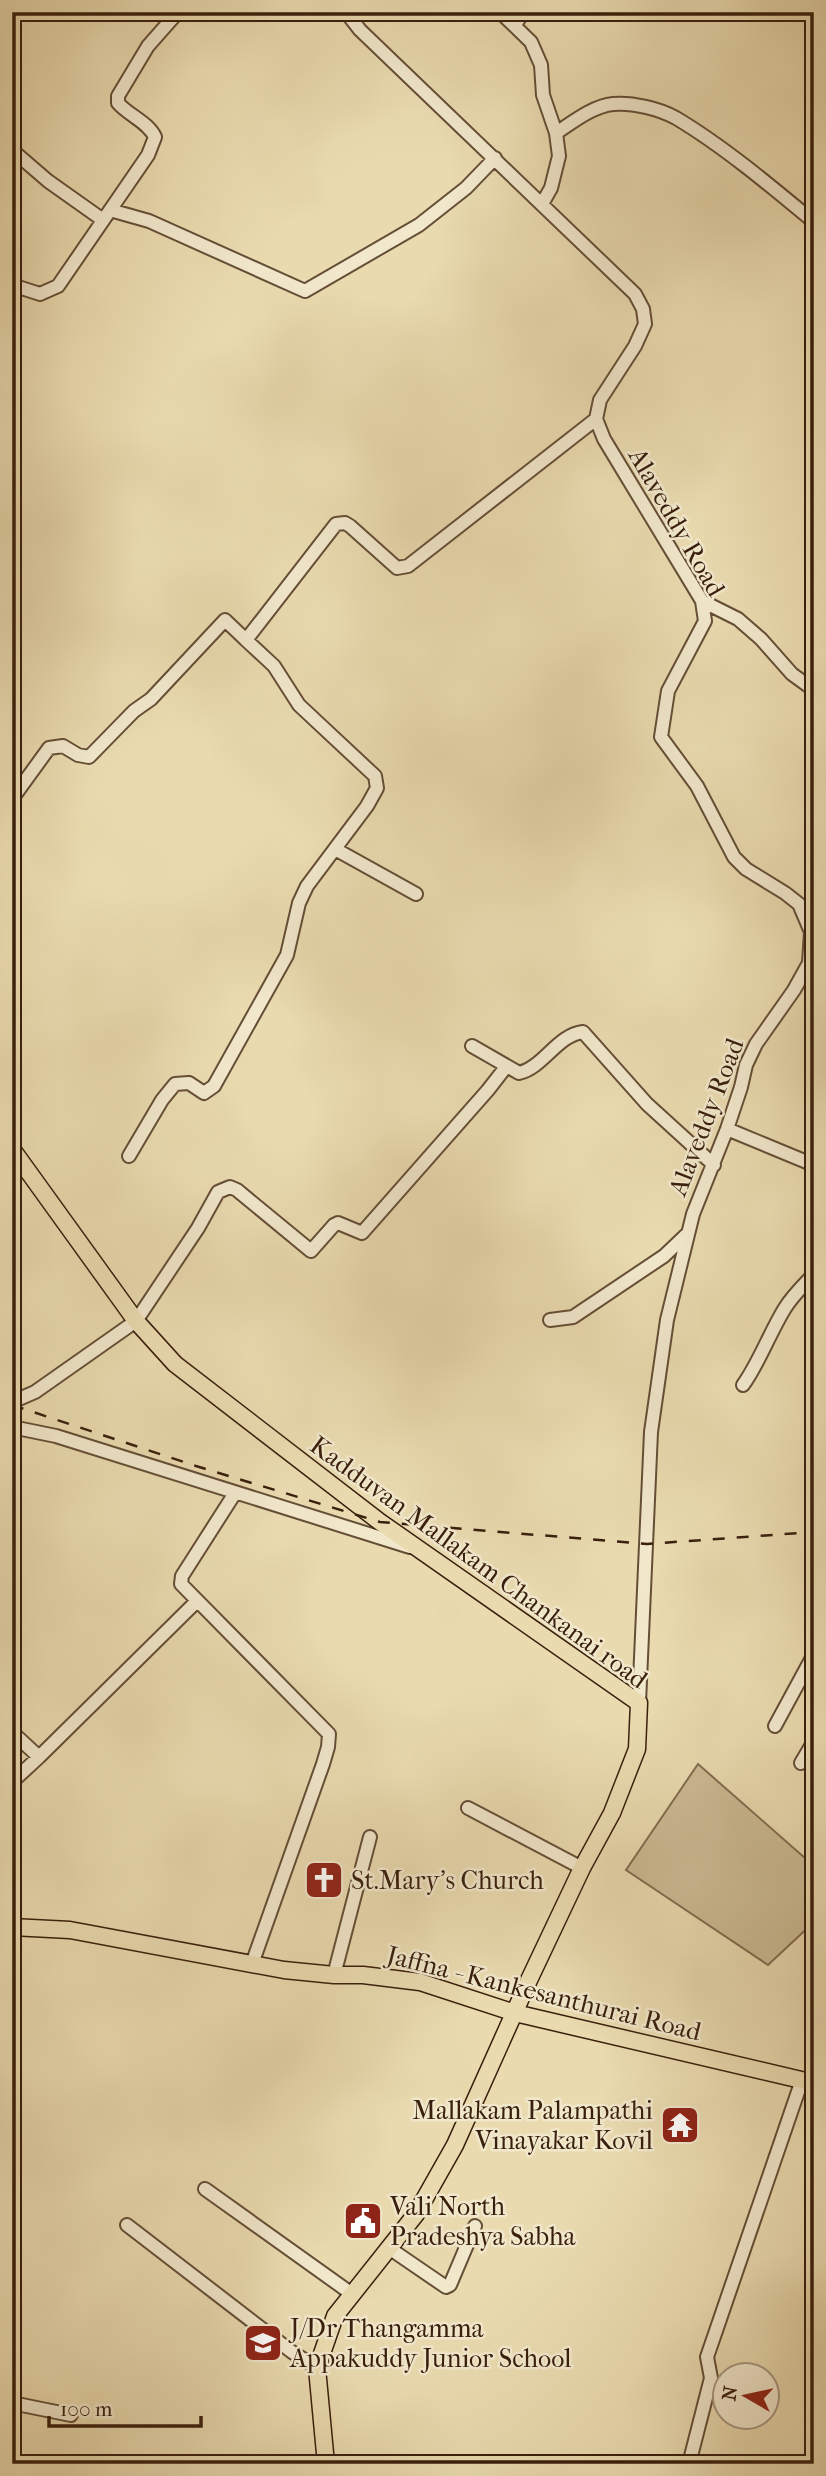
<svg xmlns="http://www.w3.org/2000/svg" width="826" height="2476" font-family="'IM FELL French Canon',serif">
<rect width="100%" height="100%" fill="#e9daaf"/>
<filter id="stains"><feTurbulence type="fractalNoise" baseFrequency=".00286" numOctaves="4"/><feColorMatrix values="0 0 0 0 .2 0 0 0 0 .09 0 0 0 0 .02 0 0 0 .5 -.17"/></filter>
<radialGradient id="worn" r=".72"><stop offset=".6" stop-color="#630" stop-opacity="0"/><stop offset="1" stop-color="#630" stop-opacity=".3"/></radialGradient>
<path fill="#cbba93" stroke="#826c50" stroke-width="2" d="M698 1764 814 1866V1922L768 1965 626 1870Z"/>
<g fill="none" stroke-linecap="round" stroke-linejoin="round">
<g stroke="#654e36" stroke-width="16">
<path id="minor" d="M346 12 360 30 635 294 643 309 645 324 635 346 600 400 596 419 604 439 702 601 705 621 668 691 661 737 697 786 734 857 746 869 785 893 799 904 811 932 809 963 794 990 756 1044 746 1065 741 1087 727 1129 693 1214 667 1320 651 1432 639 1703
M500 12 531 42 541 65 543 95 556 133 559 156 551 188 542 204
M515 25 523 12
M556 133C573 122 593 106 613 104 632 102 660 109 676 118 723 146 772 187 814 222
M12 150 48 181 103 220
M110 210 149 221 305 291 419 225 466 188 495 158
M12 285 40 294 58 286 148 155 155 137C148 122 128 115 118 103V96L148 46 178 12
M702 601 738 619 761 639 792 674 814 690
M12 799 49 748 63 746 78 755 89 757 134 711 151 699 225 620 246 640 336 524 345 523 350 526 397 568 408 566 596 419
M335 849 416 894
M472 1046 519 1073C544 1067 557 1035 583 1032L647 1104 714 1165
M727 1129 814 1165
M129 1156 162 1100 175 1084 189 1083 204 1093 214 1086 287 955 299 903 307 886 367 806 377 788 375 776 299 705 274 666 246 640
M550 1320 573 1317 664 1256 686 1235
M743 1385C759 1363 770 1332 785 1308 793 1295 804 1285 814 1274
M12 1402 35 1392 136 1321 198 1228 218 1192 230 1187 237 1190 311 1251 334 1225 338 1223 362 1233 488 1090 506 1067
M12 1427 56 1436 410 1547
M235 1493 182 1576 181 1584 329 1734 328 1747 323 1764 252 1964
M775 1726 814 1654
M12 1732 39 1757 12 1782
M39 1757 197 1601
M801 1763 814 1741
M468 1808 582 1868
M334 1975 370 1837
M205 2189 352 2294
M127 2225 292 2352 317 2368
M389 2248 446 2287 450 2285 475 2226
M12 2403 71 2415
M689 2464 711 2378 707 2357 802 2080"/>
</g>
<g stroke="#391f0d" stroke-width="19">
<path id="major" d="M12 1149 136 1321 175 1364 380 1522 639 1703 637 1749 612 1813 582 1868 529 1980 455 2145 416 2214 335 2316 317 2368 326 2464
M12 1927 70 1930 284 1970 334 1975H363L420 1982 515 2013 814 2083"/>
</g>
<use href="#minor" stroke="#f1e7cb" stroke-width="12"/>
<use href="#major" stroke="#e9daaf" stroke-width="16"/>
<path stroke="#391f0d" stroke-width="2.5" stroke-dasharray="12 12" stroke-linecap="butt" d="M12 1405 196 1466 380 1522 647 1544 814 1532"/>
</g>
<defs>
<g id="church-square" transform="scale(2.0125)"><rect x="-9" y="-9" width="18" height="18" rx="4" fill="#8f2418" stroke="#f1e7cb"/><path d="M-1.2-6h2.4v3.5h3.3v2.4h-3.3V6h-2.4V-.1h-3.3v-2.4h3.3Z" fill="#fff"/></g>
<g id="temple-square" transform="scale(2.0125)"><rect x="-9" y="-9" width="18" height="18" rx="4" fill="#8f2418" stroke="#f1e7cb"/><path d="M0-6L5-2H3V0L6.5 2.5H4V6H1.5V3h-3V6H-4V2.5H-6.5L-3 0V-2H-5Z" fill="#fff"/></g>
<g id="civic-square" transform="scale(2.0125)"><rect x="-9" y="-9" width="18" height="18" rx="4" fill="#8f2418" stroke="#f1e7cb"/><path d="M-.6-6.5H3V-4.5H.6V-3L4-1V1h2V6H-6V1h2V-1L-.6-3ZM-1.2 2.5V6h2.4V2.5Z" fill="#fff"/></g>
<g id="school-square" transform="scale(2.0125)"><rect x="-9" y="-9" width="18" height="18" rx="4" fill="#8f2418" stroke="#f1e7cb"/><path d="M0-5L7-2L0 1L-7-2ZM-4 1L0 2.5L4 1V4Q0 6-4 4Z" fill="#fff"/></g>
</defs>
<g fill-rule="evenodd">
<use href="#church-square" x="324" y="1880"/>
<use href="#temple-square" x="680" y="2125"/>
<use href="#civic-square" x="363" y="2221"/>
<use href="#school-square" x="263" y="2343"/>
</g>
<g text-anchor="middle" stroke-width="5" stroke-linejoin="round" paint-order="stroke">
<g font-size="26" fill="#391f0d" stroke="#f1e7cb">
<text transform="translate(677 522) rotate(60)" y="9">Alaveddy Road</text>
<text transform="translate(706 1117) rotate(-69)" y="9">Alaveddy Road</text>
<text transform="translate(479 1562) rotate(36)" y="9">Kadduvan Mallakam Chankanai road</text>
<text transform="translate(544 1993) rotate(14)" y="9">Jaffna - Kankesanthurai Road</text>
</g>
<g font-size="26" fill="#391f0d" stroke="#f1e7cb" text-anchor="start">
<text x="351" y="1889">St.Mary's Church</text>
<text x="653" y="2119" text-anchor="end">Mallakam Palampathi<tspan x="653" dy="30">Vinayakar Kovil</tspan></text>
<text x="390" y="2215">Vali North<tspan x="390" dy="30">Pradeshya Sabha</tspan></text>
<text x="290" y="2337">J/Dr Thangamma<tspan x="290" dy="30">Appakuddy Junior School</tspan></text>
</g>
</g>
<rect width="826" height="2476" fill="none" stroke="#e9daaf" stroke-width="42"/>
<rect x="14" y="14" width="798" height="2448" fill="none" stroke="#391f0d" stroke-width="3.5"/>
<rect x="21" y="21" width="784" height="2434" fill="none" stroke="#391f0d" stroke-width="2"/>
<g transform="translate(746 2396) rotate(279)"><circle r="33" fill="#f1e7cb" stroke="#a7977f" stroke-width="2"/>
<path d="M0-5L12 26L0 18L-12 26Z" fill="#8f2418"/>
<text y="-10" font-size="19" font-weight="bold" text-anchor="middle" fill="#391f0d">N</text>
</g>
<path d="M49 2416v10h152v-10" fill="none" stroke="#391f0d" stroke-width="3.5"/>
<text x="60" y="2416" font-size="21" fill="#391f0d" stroke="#f1e7cb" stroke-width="5" paint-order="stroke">100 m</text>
<rect width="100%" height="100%" filter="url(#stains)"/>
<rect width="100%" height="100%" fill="url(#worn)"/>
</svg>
